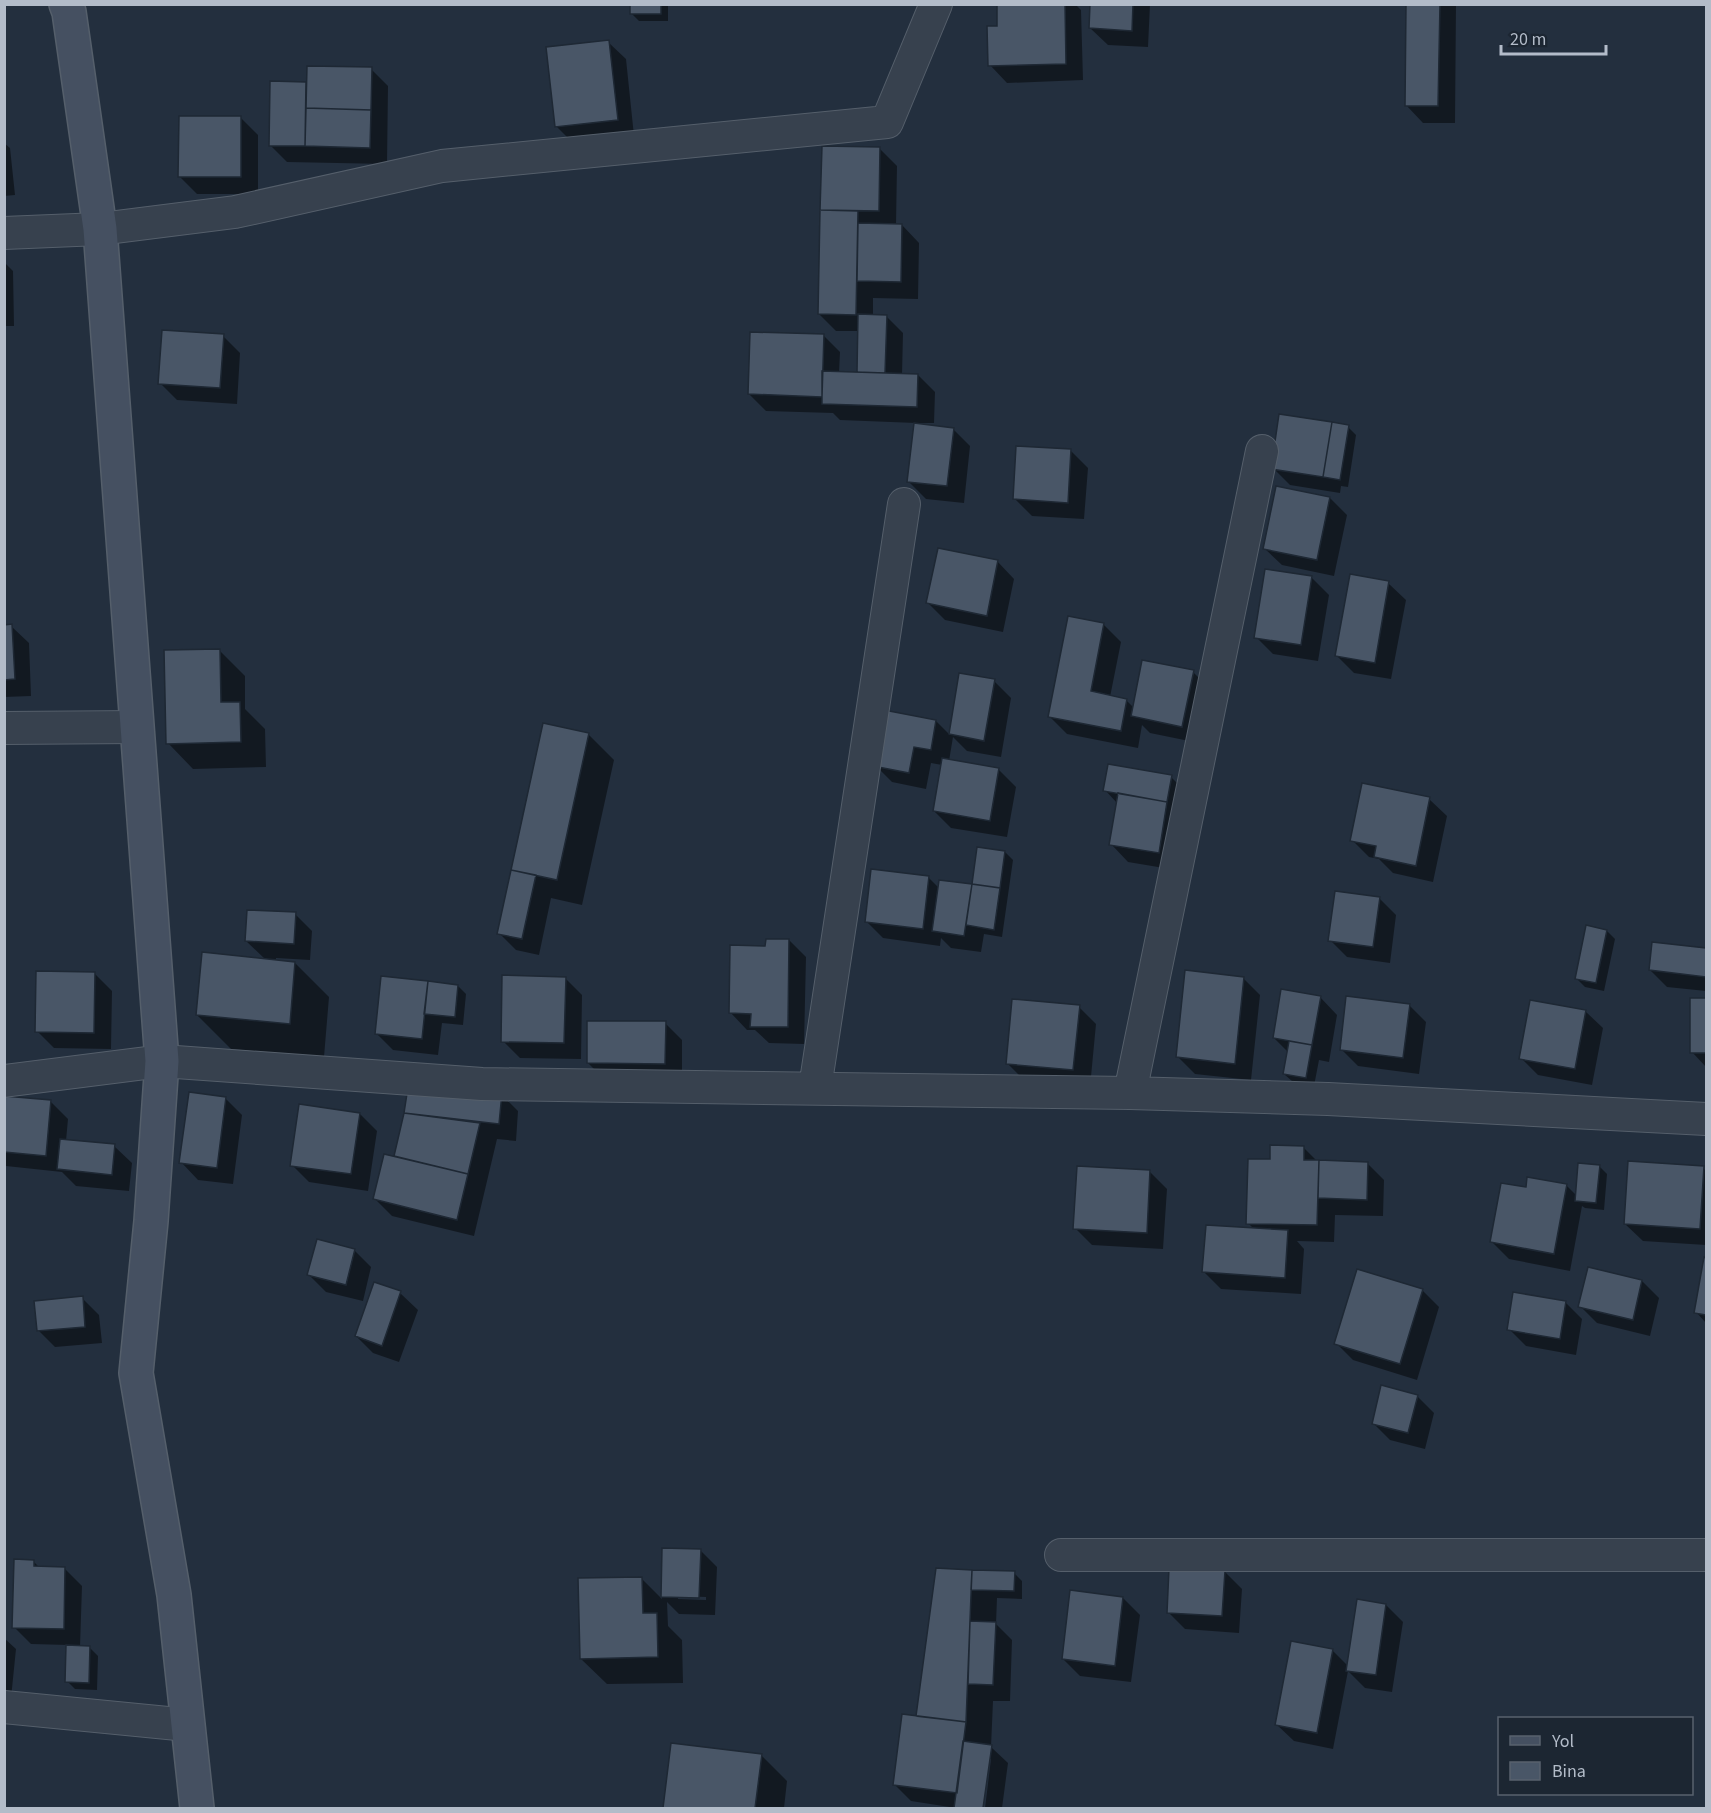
<svg xmlns="http://www.w3.org/2000/svg" width="1711" height="1813" font-family="'Source Sans 3',sans-serif">
<rect width="100%" height="100%" fill="#232f3e"/>
<path fill="#0007" fill-rule="evenodd" d="M631 4H668V21H639L631 13Z
M998 4H1075L1081 10 1083 80 1007 83 990 65 999 27Z
M1092 4H1150L1148 47 1108 45 1090 28Z
M1408 4H1456L1455 123H1423L1406 105Z
M608 42 626 59 634 136 573 143 556 126Z
M371 69 388 86 387 164 287 162 270 145 272 83 308 84Z
M241 118 258 135V194H197L180 177Z
M4 143 10 148 15 195 4 196Z
M823 147 880 149 897 166 896 225H902L919 243 918 299 873 298V316H886L903 333 902 375H918L935 392 934 423H918V425L953 429 970 446 964 503 926 499 909 482 916 423 840 420 833 413 766 411 749 394 823 335 840 352 839 373H858L859 331H836L819 314Z
M4 262 13 271 14 326H4Z
M223 336 240 353 237 404 177 400 160 383Z
M1348 427 1356 435 1348 487 1341 486 1340 493 1290 485 1273 468Z
M1071 451 1088 468 1084 519 1032 516 1015 499Z
M1330 498 1347 515 1334 576 1282 565 1264 548Z
M997 561 1014 579 1003 632 945 620 928 603Z
M1311 577 1329 595 1318 661 1273 654 1256 637Z
M1388 583 1406 600 1391 679 1354 673 1337 656Z
M1069 618 1104 625 1121 642 1110 697 1126 700 1134 708 1193 672 1210 689 1199 743 1150 733 1142 725 1138 748 1067 734 1050 717Z
M4 626H11L29 643 31 696 4 697Z
M219 650 245 676V709L265 729 266 767 193 769 168 743Z
M961 675 994 681 1011 698 1001 757 967 751 953 737 949 761 999 770 1016 787 1007 837 951 828 934 811 942 765 931 763 926 789 892 782 875 765 936 721 950 735Z
M588 734 614 760 582 905 551 898 539 955 516 950 499 933Z
M1171 777 1188 794 1176 870 1128 862 1111 844 1117 803 1105 790Z
M1429 799 1447 816 1433 882 1393 873 1379 859 1369 857 1352 840Z
M1005 852 1013 860 1002 937 984 934 981 952 951 948 941 938 940 946 883 938 866 921 929 878 940 889 941 882 973 886Z
M1379 898 1396 915 1390 963 1347 957 1330 940Z
M295 914 312 931 310 960 276 958V961L295 963 329 997 324 1057 231 1049 197 1015 266 960 246 941Z
M1607 931 1615 939 1604 991 1585 987 1577 979Z
M789 940 806 957 804 1044 769 1043 755 1030H747L730 1012 766 947Z
M1653 943 1706 950V991L1667 987 1650 970Z
M95 974 112 991 111 1049 54 1048 37 1031Z
M565 978 582 995 581 1059 520 1058 503 1041Z
M1243 978 1260 995 1251 1080 1195 1074 1178 1057Z
M458 986 466 994 463 1025 442 1023 438 1055 393 1050 376 1033Z
M1320 997 1337 1015 1329 1062 1319 1060 1314 1086 1293 1082 1284 1074 1288 1052 1274 1038Z
M1692 1000H1706V1067L1692 1052Z
M1409 1005 1426 1022 1419 1074 1358 1066 1341 1049Z
M1079 1007 1096 1024 1090 1087 1025 1081 1008 1064Z
M1585 1011 1603 1028 1592 1085 1538 1075 1521 1058Z
M665 1023 682 1040V1080H605L588 1063Z
M410 1088 501 1094 518 1111 516 1141 497 1139 474 1236 392 1216 375 1199 395 1158Z
M4 1097 51 1102 68 1119 66 1141 114 1146 132 1163 129 1191 76 1186 62 1172 6 1166Z
M225 1098 242 1115 233 1184 198 1180 181 1162Z
M360 1114 377 1131 368 1191 309 1182 292 1165Z
M1304 1148 1318 1162 1367 1163 1384 1180 1383 1216 1335 1215 1334 1242 1297 1241 1304 1249 1301 1294 1221 1289 1204 1272 1254 1229 1248 1223Z
M1599 1166 1607 1174 1604 1210 1585 1208 1582 1206 1570 1271 1509 1259 1492 1242 1527 1189 1566 1185 1577 1196Z
M1703 1168 1706 1171V1245L1643 1241 1625 1224Z
M1150 1172 1167 1189 1163 1249 1092 1245 1075 1228Z
M354 1250 371 1267 363 1301 326 1292 309 1275Z
M1705 1259H1706V1323L1696 1312Z
M1642 1281 1659 1298 1650 1336 1597 1323 1580 1306Z
M375 1283 400 1293 418 1310 399 1362 373 1353 356 1336Z
M1422 1290 1439 1307 1417 1380 1353 1360 1336 1343Z
M82 1298 99 1315 102 1343 55 1347 38 1330Z
M1565 1302 1582 1319 1576 1355 1526 1346 1509 1329Z
M1417 1396 1434 1413 1425 1449 1390 1440 1373 1423Z
M664 1549 700 1550 717 1567 715 1615 679 1614 667 1602 668 1626 682 1640 683 1683 607 1684 581 1659 642 1579 662 1599ZM678 1596 706 1597V1600L678 1599Z
M33 1561 40 1568 65 1569 82 1586 80 1647 90 1648 98 1656 97 1690 75 1689 67 1681 68 1645 31 1644 14 1627Z
M937 1569 1014 1573 1022 1581V1599L997 1598 996 1624 1012 1640 1010 1701H993L991 1747 1008 1763 1002 1808H985L991 1759H988L982 1808H956L911 1801 894 1784 917 1717Z
M1225 1572 1242 1589 1239 1633 1185 1629 1168 1612Z
M1123 1598 1140 1615 1131 1682 1080 1676 1063 1659Z
M1386 1605 1403 1622 1392 1692 1365 1688 1348 1671 1333 1749 1294 1741 1276 1724 1332 1650 1349 1667Z
M4 1638 16 1649 10 1708H4Z
M672 1744 762 1756 787 1781 784 1808H664Z"/>
<path fill="#495667" stroke="#1e2834" stroke-width="1.5" d="M630 4H661V14H630Z
M997 4H1065L1066 64 988 66 987 26H997Z
M1090 4H1133L1132 31 1089 28Z
M1406 4H1440L1438 106H1405Z
M609 40 618 120 555 127 546 47Z
M307 66 372 67 371 110 306 108Z
M270 81 306 82 305 146H269Z
M306 108 371 110 370 148 305 146Z
M179 116H241V177H178Z
M822 146 880 147 879 211 820 210Z
M820 210 858 211 856 315 818 314Z
M858 223 902 224 901 282 857 281Z
M858 314 887 315 885 373 857 372Z
M162 330 224 334 220 388 158 384Z
M750 332 824 334 822 397 748 394Z
M822 371 918 374 917 407 822 404Z
M1279 414 1332 422 1323 477 1271 469Z
M1332 422 1349 425 1340 480 1323 477Z
M914 423 954 428 947 486 907 482Z
M1016 446 1071 449 1068 503 1013 499Z
M1276 486 1330 497 1317 560 1263 549Z
M938 548 998 560 987 616 926 603Z
M1265 569 1312 576 1301 645 1254 638Z
M1350 574 1389 581 1375 663 1335 656Z
M1068 616 1104 623 1091 691 1127 699 1121 731 1048 717Z
M12 624 15 679 4 680V625Z
M220 649 221 702H240L241 742 166 744 164 650Z
M1142 660 1194 670 1182 727 1131 716Z
M959 673 995 679 984 741 949 734Z
M884 710 936 720 931 750 914 747 909 773 873 766Z
M543 723 589 733 557 880 511 870Z
M942 758 999 768 990 821 933 811Z
M1108 764 1172 775 1167 802 1103 791Z
M1362 783 1430 797 1416 866 1374 857 1376 846 1350 841Z
M1118 793 1167 802 1159 853 1109 845Z
M977 847 1005 851 1000 888 972 884Z
M871 869 929 876 923 929 865 922Z
M511 870 536 875 522 939 497 934Z
M939 880 972 884 964 936 932 931Z
M972 884 1000 888 994 930 966 925Z
M1335 891 1380 897 1373 947 1328 941Z
M247 910 296 912 294 944 245 941Z
M1586 925 1607 930 1596 983 1575 979Z
M766 939H789L788 1027H750L751 1014 729 1013 730 945 765 946Z
M1652 942 1706 948V977L1649 970Z
M202 952 295 962 290 1024 196 1015Z
M1185 970 1244 977 1235 1064 1176 1057Z
M36 971 95 972 94 1033 35 1032Z
M502 975 566 977 564 1043 501 1042Z
M381 976 428 981 422 1039 375 1034Z
M428 981 458 985 455 1017 424 1014Z
M1281 989 1321 996 1312 1045 1273 1038Z
M1346 996 1410 1004 1403 1058 1340 1050Z
M1690 998H1706V1053H1690Z
M1012 999 1080 1005 1073 1070 1006 1064Z
M1530 1000 1586 1010 1575 1069 1519 1059Z
M587 1021H666L665 1064 587 1063Z
M1289 1041 1312 1045 1306 1078 1283 1074Z
M408 1087 502 1093 499 1124 404 1113Z
M189 1092 226 1097 217 1168 179 1163Z
M4 1096 51 1100 46 1156 4 1152Z
M299 1104 360 1113 351 1174 290 1166Z
M404 1113 480 1123 468 1174 394 1156Z
M60 1139 115 1144 112 1175 57 1169Z
M1270 1145 1304 1146V1160H1319L1317 1225 1246 1224 1248 1159H1270Z
M384 1154 468 1174 457 1220 373 1199Z
M1319 1160 1368 1162 1367 1200 1318 1198Z
M1628 1161 1704 1166 1700 1229 1624 1224Z
M1578 1163 1600 1165 1596 1203 1575 1201Z
M1077 1166 1150 1170 1147 1233 1073 1229Z
M1527 1177 1567 1184 1554 1254 1490 1242 1501 1183 1526 1187Z
M1206 1225 1288 1230 1285 1278 1202 1272Z
M317 1239 355 1249 346 1285 307 1275Z
M1704 1257 1706 1258V1315L1694 1313Z
M1588 1267 1642 1280 1633 1320 1578 1307Z
M1357 1269 1423 1289 1400 1364 1334 1344Z
M374 1282 401 1291 382 1346 355 1336Z
M1513 1292 1566 1301 1560 1339 1507 1330Z
M83 1296 85 1327 37 1331 34 1301Z
M1381 1385 1418 1395 1408 1433 1372 1424Z
M662 1548 701 1549 699 1598 661 1597Z
M14 1559 34 1560V1566L65 1567 64 1629 12 1628Z
M936 1568 972 1570 966 1722 916 1716Z
M1169 1568 1225 1571 1222 1616 1167 1613Z
M972 1570 1015 1571 1014 1591 971 1590Z
M642 1577 643 1613H657L658 1657 580 1659 578 1578Z
M1070 1590 1123 1597 1115 1666 1062 1659Z
M1357 1599 1386 1604 1376 1675 1346 1671Z
M970 1621 996 1622 993 1685 968 1684Z
M1291 1641 1333 1649 1317 1733 1275 1725Z
M66 1645 90 1646 89 1683 65 1682Z
M902 1714 966 1722 957 1793 893 1785Z
M963 1741 992 1745 983 1808H954Z
M671 1743 762 1754 755 1808H663Z"/>
<g fill="none" stroke-linecap="round" stroke-linejoin="round">
<g stroke="#555f6b" stroke-width="34">
<path id="street" d="M4 233 100 229 235 212 442 166 887 122 936 4
M4 728 137 727
M4 1081 162 1061 482 1084 1130 1093 1328 1099 1706 1119
M815 1088 904 504
M1130 1093 1262 451
M1061 1555H1706
M4 1707 188 1725"/>
</g>
<g stroke="#555f6b" stroke-width="36">
<path id="secondary" d="M66 4 69 12 100 229 162 1061 151 1221 136 1373 174 1595 197 1808"/>
</g>
<use href="#street" stroke="#37414e" stroke-width="32"/>
<use href="#secondary" stroke="#455061" stroke-width="33"/>
</g>
<rect width="1711" height="1813" fill="none" stroke="#b3bcc9" stroke-width="12"/>
<rect x="1498" y="1717" width="195" height="78" fill="#1c2632" stroke="#58626e" stroke-width="1.5"/>
<rect x="1510" y="1736" width="30" height="9" fill="#455061" stroke="#58626e" stroke-width="1.5"/>
<text x="1552" y="1747" font-size="18" fill="#b3bcc9">Yol</text>
<rect x="1510" y="1762" width="30" height="18" fill="#495667" stroke="#58626e" stroke-width="1.5"/>
<text x="1552" y="1777" font-size="18" fill="#b3bcc9">Bina</text>
<path d="M1501 45v9h105v-9" fill="none" stroke="#b3bcc9" stroke-width="3"/>
<text x="1510" y="45" font-size="18" fill="#b3bcc9" stroke="#1c2632" stroke-width="4.5" paint-order="stroke">20 m</text>
</svg>
